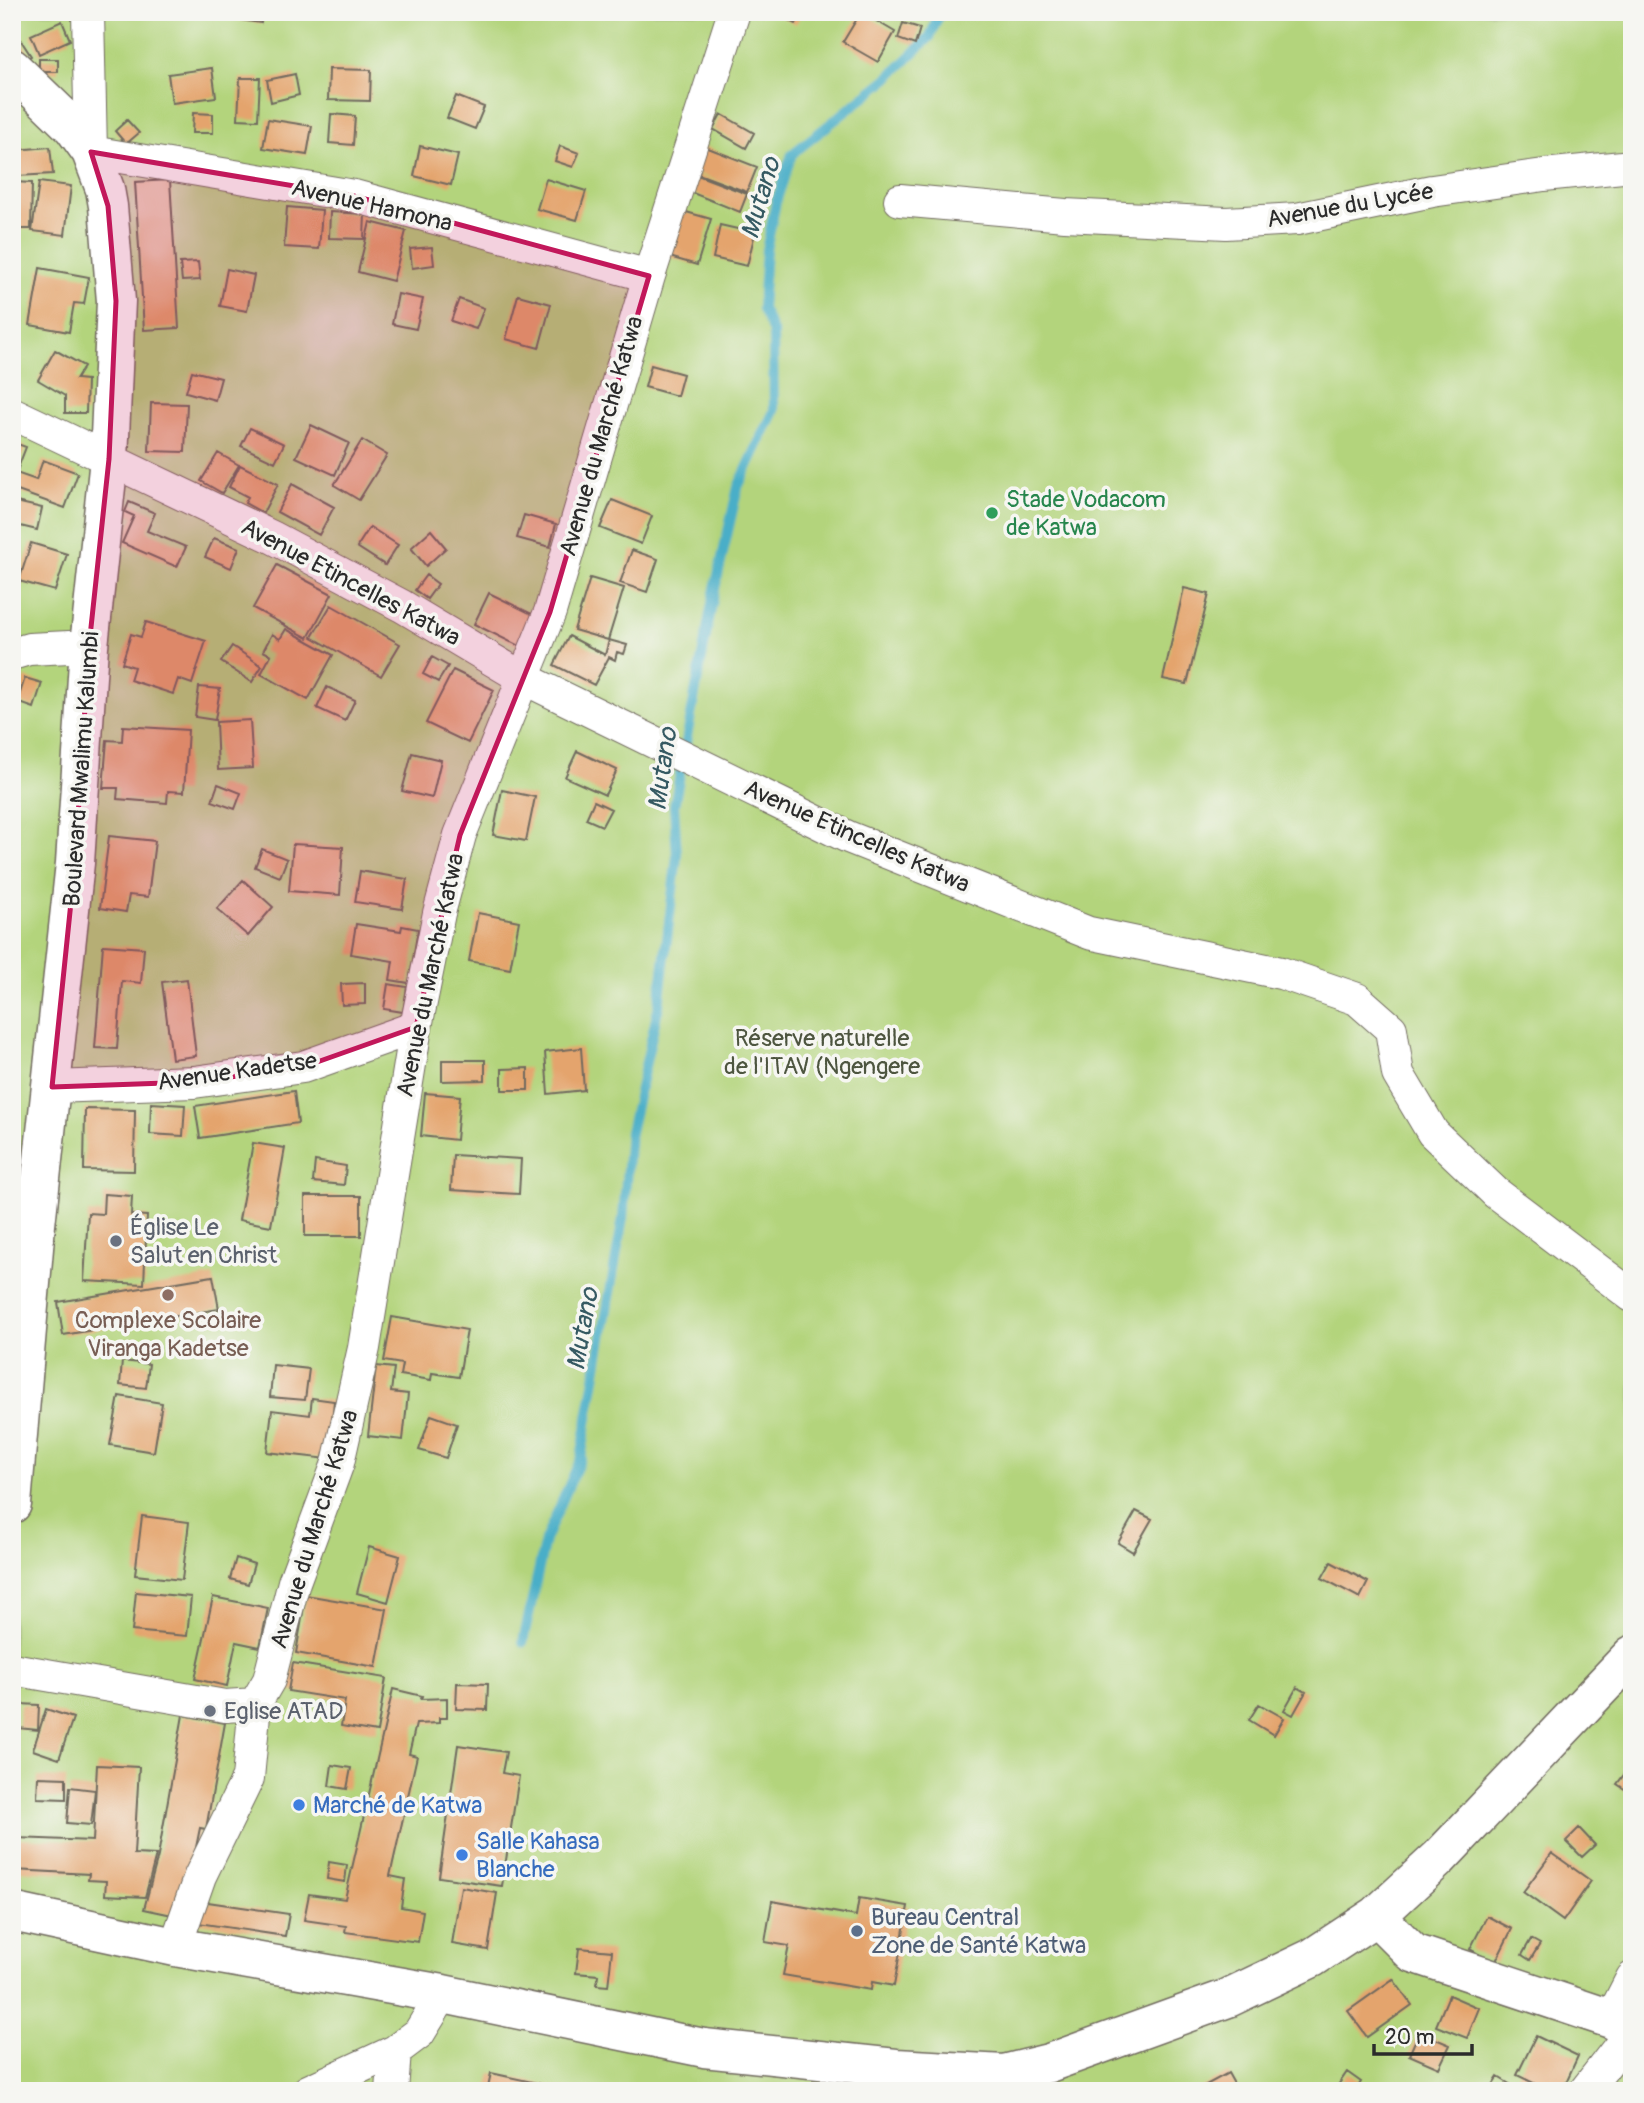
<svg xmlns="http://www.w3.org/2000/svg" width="1644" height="2103" font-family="Pangolin,sans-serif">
<rect width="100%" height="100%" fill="#f6f6f2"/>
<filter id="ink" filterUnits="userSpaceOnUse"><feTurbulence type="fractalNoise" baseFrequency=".0143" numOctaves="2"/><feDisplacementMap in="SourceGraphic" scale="14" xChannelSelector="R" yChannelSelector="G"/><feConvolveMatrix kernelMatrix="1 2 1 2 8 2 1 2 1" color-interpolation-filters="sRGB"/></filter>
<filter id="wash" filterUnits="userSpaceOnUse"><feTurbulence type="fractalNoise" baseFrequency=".00686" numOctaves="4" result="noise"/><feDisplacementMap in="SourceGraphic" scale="28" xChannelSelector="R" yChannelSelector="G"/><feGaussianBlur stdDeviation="1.57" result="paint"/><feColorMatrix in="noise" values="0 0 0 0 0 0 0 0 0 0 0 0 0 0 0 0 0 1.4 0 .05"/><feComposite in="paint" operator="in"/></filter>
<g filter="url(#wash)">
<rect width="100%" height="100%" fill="#f2dec0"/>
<path fill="#b3d47b" stroke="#6f8053" stroke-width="2" d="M12 12H1632V2091H12Z"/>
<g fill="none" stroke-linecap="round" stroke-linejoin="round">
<path stroke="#48aec8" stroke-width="10" d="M523 1642 545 1540 581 1458 623 1218 630 1132 659 1005 677 856 674 806 714 593 738 487 774 411 773 332 762 309 766 250 776 202 792 154 888 78 930 37 940 12"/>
</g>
<g id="blocks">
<path fill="#e4a46d" d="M234 12H262L261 23 233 19Z
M772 12H802L796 24Z
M861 12 895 32 878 62 843 42Z
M62 21 70 40 39 54 31 35Z
M903 23 920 28 915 45 898 39Z
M20 39 31 56 19 63 12 53V44Z
M39 59H58V72H39Z
M212 68 216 97 172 103 168 74Z
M329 69 371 70 370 101 328 100Z
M295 74 299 95 271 102 267 80Z
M240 78H260L258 120 238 119Z
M456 96 484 107 475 129 447 118Z
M193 113 213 114V133H192Z
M331 114 355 116 353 145 329 143Z
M721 114 754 133 746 148 713 129Z
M268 119 312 126 307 155 263 148Z
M127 120 139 133 126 144 115 131Z
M420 146 458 155 451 185 414 176Z
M560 146 579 153 573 167 555 161Z
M703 146 757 167 747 192 693 172Z
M50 147 53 174 17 176 15 150Z
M692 173 747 194 740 212 685 190Z
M546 179 586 191 577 220 537 209Z
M170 180 179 328 144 330 135 182Z
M13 182 32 183 31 229H12Z
M39 182 71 186 65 235 32 231Z
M287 207 322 210 319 249 284 247Z
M679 210 711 219 697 265 666 256Z
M330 212 365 214 364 239 329 238Z
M370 222 406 231 393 281 358 272Z
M720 225 755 233 747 266 713 258Z
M432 247 434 265 412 268 410 249Z
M198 262 200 280 182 281 180 263Z
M40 268 89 277 84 304 74 303 69 332 30 325Z
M227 269 254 275 247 311 220 306Z
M398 294 423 299 416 329 392 324Z
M518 295 551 304 539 348 506 339Z
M459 299 484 308 476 329 451 321Z
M12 321 21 323 13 349H12Z
M55 350 84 366 76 379 87 380 86 413H65V396L38 380Z
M651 365 683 374 677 396 645 387Z
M192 371 221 378 215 400 186 392Z
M151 403 187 404 185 452 149 451Z
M311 425 349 443 335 475 296 457Z
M250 428 284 444 275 462 241 446Z
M362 440 387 455 359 500 334 485Z
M12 442 26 447 16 473 36 480 43 460 78 473 65 508 12 489Z
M218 453 239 465 222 493 201 481Z
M240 465 278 484 263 513 245 503 248 497 229 487Z
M292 484 334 507 319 535 277 512Z
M612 500 652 516 641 544 600 528Z
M12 501 42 508 37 530 12 524Z
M129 502 155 513 147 531 186 547 177 567 122 543 134 516 125 512Z
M524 515 556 524 550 547 517 538Z
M370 527 398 545 385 565 357 547Z
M431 530 446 548 426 566 411 548Z
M214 538 239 548 231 568 205 557Z
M31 543 67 554 55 591 19 581Z
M632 550 658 559 647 592 620 583Z
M277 565 332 594 308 638 253 608Z
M426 575 438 584 427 599 415 590Z
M590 578 624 588 608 640 574 630Z
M1184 588 1209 594 1187 684 1163 679Z
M489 593 538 617 523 648 474 624Z
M331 605 400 644 381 676 312 637Z
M146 622 206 641 192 684 178 679 173 694 130 680 134 667 122 663 131 634 141 637Z
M286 629 333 655 308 700 261 674 271 655 263 651 272 634 280 639Z
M569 636 605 655 609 640 627 645 624 654 617 652 615 660 609 657 594 685 554 665Z
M232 646 262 666 252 682 221 662Z
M432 657 448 666 438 682 423 674Z
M453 670 494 690 468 743 426 723Z
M25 678 42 683 34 708 17 702Z
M199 687 220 689 215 720 195 717Z
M327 687 355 700 345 721 317 708Z
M250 720 253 768 218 770 216 722Z
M123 726 188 730 184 792 168 791 167 803 117 799 118 788H103L107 740 122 741Z
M577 751 617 770 605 795 565 777Z
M412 753 441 760 432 798 402 791Z
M218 784 241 793 235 809 212 801Z
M502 790 535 797 526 841 493 835Z
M594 801 611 809 602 826 586 819Z
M109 836 155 841 148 897 129 895 126 912 100 908Z
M293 844 343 847 340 895 289 891Z
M262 849 287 859 280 877 255 867Z
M360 871 407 879 402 909 355 902Z
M243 880 273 907 248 936 217 909Z
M478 913 519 921 510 969 469 961Z
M356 924 401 931 402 926 418 929 409 983 390 980 393 961 351 954Z
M103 945 144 948 141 983 122 981 117 1049 95 1048Z
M187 979 196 1056 172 1059 162 982Z
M365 983V1004L342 1005 341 984Z
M388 984 407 987 403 1012 384 1009Z
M581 1048 584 1090 548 1094 545 1052Z
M442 1060H485V1080L442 1081Z
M528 1068V1090H502V1069Z
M294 1091 298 1123 200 1138 195 1106Z
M425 1093 460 1096 456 1140 421 1136Z
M151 1103 185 1105 183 1136 150 1134Z
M85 1109 135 1110 134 1171 84 1170Z
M253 1143 285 1148 271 1226 239 1220Z
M453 1155 521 1159 519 1194 451 1190Z
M315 1161 346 1166 344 1185 313 1182Z
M104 1194 132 1196 131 1215 147 1216 144 1284 84 1281 88 1213 103 1214Z
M305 1196H361V1236H305Z
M213 1276 219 1309 63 1335 58 1302Z
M392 1317 467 1330 459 1377 432 1373 431 1380 400 1375 402 1364 384 1361Z
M122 1361 149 1364 146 1388 120 1385Z
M273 1365 309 1369 305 1400 270 1397Z
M376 1366 394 1368 391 1392 408 1394 403 1440 368 1436Z
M119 1396 162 1403 154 1452 110 1445Z
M312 1398 334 1401 328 1459 267 1452 272 1410 310 1415Z
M431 1415 457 1424 446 1458 419 1450Z
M1136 1511 1152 1519 1133 1552 1118 1543Z
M142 1516 189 1522 182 1580 135 1575Z
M369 1547 400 1556 388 1602 357 1593Z
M236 1558 254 1564 248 1584 230 1579Z
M1331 1562 1368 1582 1360 1598 1322 1578Z
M136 1592 191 1597 187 1636 132 1631Z
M306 1595 387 1609 376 1667 296 1653Z
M213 1597 268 1608 260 1647 236 1642 227 1686 195 1679Z
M293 1663 386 1678 377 1732 341 1726 345 1700 288 1691Z
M457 1683 488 1684 487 1710 456 1709Z
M1297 1687 1306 1692 1293 1715 1284 1710Z
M393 1689 422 1696 421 1699 447 1698V1718H439V1723L416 1724 409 1754 417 1756 390 1876 405 1879 401 1907 423 1911 418 1942 345 1932 346 1926 304 1920 309 1894 345 1899Z
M20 1704 39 1705 38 1730 18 1728Z
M1259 1704 1284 1718 1274 1735 1249 1720Z
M46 1709 73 1718 59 1759 33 1750Z
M183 1715 225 1723 206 1829 200 1828 192 1867 177 1916 144 1909 158 1856Z
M458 1745 506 1752 502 1773 519 1776 502 1886 439 1877Z
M1632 1764V1794L1617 1784Z
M97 1765 139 1767 134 1854 156 1855 145 1897 105 1895 106 1881 88 1880 89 1874 14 1870 16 1838 93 1841Z
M332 1765 351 1768 347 1789 329 1786Z
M38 1777 66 1778V1799L37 1798Z
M70 1787 95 1790 91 1825 67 1823Z
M1579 1828 1595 1845 1582 1857 1566 1841Z
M1552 1853 1591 1881 1563 1921 1523 1892Z
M329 1862 347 1865 345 1882 327 1879Z
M461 1887 497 1893 488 1950 452 1944Z
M859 1898 908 1906 894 1986 872 1982 871 1990 783 1975 789 1946 765 1942 772 1901 856 1916Z
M201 1901 289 1914 285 1936 198 1923Z
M1487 1916 1512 1929 1495 1963 1470 1949Z
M1531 1939 1540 1944 1530 1960 1522 1955Z
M579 1948 612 1951 608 1986 597 1985 598 1975 576 1973Z
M1393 1979 1412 2005 1367 2037 1348 2011Z
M1449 1995 1479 2008 1467 2038 1436 2026Z
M1419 2032 1450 2045 1439 2068 1409 2055Z
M1536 2036 1578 2056 1562 2091H1550L1517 2075Z
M1347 2072 1361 2082 1355 2091H1334Z
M491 2073 569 2090V2091H487Z
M1228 2073 1238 2091H1195Z
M1498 2077 1521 2091H1489Z"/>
</g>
</g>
<g filter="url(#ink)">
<use href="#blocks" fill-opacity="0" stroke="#716a5f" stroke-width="2"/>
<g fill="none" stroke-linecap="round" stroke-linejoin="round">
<g stroke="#716a5f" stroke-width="34">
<path id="street" d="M88 12 91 152 354 196 649 276
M900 200 1065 215 1226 223 1297 219 1432 191 1544 175 1632 166
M12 413 272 537 402 606 523 678 848 837 1089 933 1281 973 1357 999 1391 1029 1398 1074 1433 1133 1496 1193 1632 1296
M12 654 29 649 89 646
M52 1087 194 1082 303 1067 416 1027
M12 1669 225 1706 255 1704
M175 1947 200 1876 248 1778 255 1704 269 1680 294 1582 338 1463 364 1348 416 1027 439 913 460 835 550 612 649 276 734 12
M1611 2019 1632 1978
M308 2091 395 2051 419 2033 443 1994
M392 2091 395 2051
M1585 2091 1631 2032"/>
</g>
<g stroke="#716a5f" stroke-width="41">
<path id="secondary" d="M12 68 73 127 91 152 105 189 108 206 116 301 109 459 89 646 75 863 36 1225 12 1504
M12 1912 175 1947 443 1994 704 2048 896 2068 1004 2074 1049 2063 1228 1998 1312 1958 1376 1916 1439 1858 1632 1655
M1376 1916 1413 1953 1611 2019 1632 2032"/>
</g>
<use href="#street" stroke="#fff" stroke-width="32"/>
<use href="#secondary" stroke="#fff" stroke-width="38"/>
</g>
</g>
<path fill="#c2185b" fill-opacity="0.2" stroke="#c2185b" stroke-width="5" stroke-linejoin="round" d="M91 152 354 196 649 276 550 612 460 835 416 1027 303 1067 194 1082 52 1087 75 863 89 646 109 459 116 301 108 206Z"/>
<circle fill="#2e9e5b" stroke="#f6f6f2" stroke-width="2.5" cx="992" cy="513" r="7"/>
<g fill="#6b7280" stroke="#f6f6f2" stroke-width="2.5">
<circle cx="116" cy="1241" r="7"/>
<circle cx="210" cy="1711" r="7"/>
</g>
<circle fill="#8d6e63" stroke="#f6f6f2" stroke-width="2.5" cx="168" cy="1295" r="7"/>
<g fill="#3f7fe0" stroke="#f6f6f2" stroke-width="2.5">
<circle cx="299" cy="1805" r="7"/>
<circle cx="462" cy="1855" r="7"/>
</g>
<circle fill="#5c6f8a" stroke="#f6f6f2" stroke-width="2.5" cx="857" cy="1931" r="7"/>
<g text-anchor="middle" stroke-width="7" stroke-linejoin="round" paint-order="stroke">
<g font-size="24" fill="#2b2b2b" stroke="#f6f6f2">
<text transform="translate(372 205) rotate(13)" y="8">Avenue Hamona</text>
<text transform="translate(1350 205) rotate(-10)" y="8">Avenue du Lycée</text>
<text transform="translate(601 436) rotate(-74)" y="8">Avenue du Marché Katwa</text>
<text transform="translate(351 582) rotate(28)" y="8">Avenue Etincelles Katwa</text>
<text transform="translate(81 769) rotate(-86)" y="8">Boulevard Mwalimu Kalumbi</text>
<text transform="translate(857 836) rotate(24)" y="8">Avenue Etincelles Katwa</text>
<text transform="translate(430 975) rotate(-78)" y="8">Avenue du Marché Katwa</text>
<text transform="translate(237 1071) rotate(-8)" y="8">Avenue Kadetse</text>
<text transform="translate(314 1529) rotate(-73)" y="8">Avenue du Marché Katwa</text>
</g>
<g font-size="24" fill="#27864d" stroke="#f6f6f2" text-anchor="start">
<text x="1006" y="507">Stade Vodacom<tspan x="1006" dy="28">de Katwa</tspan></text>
</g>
<g font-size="24" fill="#4d553f" stroke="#f6f6f2">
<text x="822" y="1046">Réserve naturelle<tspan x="822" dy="28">de l'ITAV (Ngengere</tspan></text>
</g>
<g font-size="24" fill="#5b616d" stroke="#f6f6f2" text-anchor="start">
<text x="130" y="1235">Église Le<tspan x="130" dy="28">Salut en Christ</tspan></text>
<text x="224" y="1719">Eglise ATAD</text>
</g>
<g font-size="24" fill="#785e54" stroke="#f6f6f2">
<text x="168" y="1328">Complexe Scolaire<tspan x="168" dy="28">Viranga Kadetse</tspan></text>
</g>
<g font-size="24" fill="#366cbe" stroke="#f6f6f2" text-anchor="start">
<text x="313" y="1813">Marché de Katwa</text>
<text x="476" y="1849">Salle Kahasa<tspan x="476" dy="28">Blanche</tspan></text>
</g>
<g font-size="24" fill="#4e5e75" stroke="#f6f6f2" text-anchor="start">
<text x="871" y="1925">Bureau Central<tspan x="871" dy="28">Zone de Santé Katwa</tspan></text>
</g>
<g font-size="26" font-style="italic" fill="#355962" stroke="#f6f6f2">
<text transform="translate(760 198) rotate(-74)" y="9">Mutano</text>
<text transform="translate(662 769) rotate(-82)" y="9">Mutano</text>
<text transform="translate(582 1329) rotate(-80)" y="9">Mutano</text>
</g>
</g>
<rect width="1644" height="2103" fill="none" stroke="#f6f6f2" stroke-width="42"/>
<path d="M1374 2044v10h98v-10" fill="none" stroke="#2b2b2b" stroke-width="3.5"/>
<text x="1385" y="2044" font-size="21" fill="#2b2b2b" stroke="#f6f6f2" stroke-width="5" paint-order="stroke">20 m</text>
</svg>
